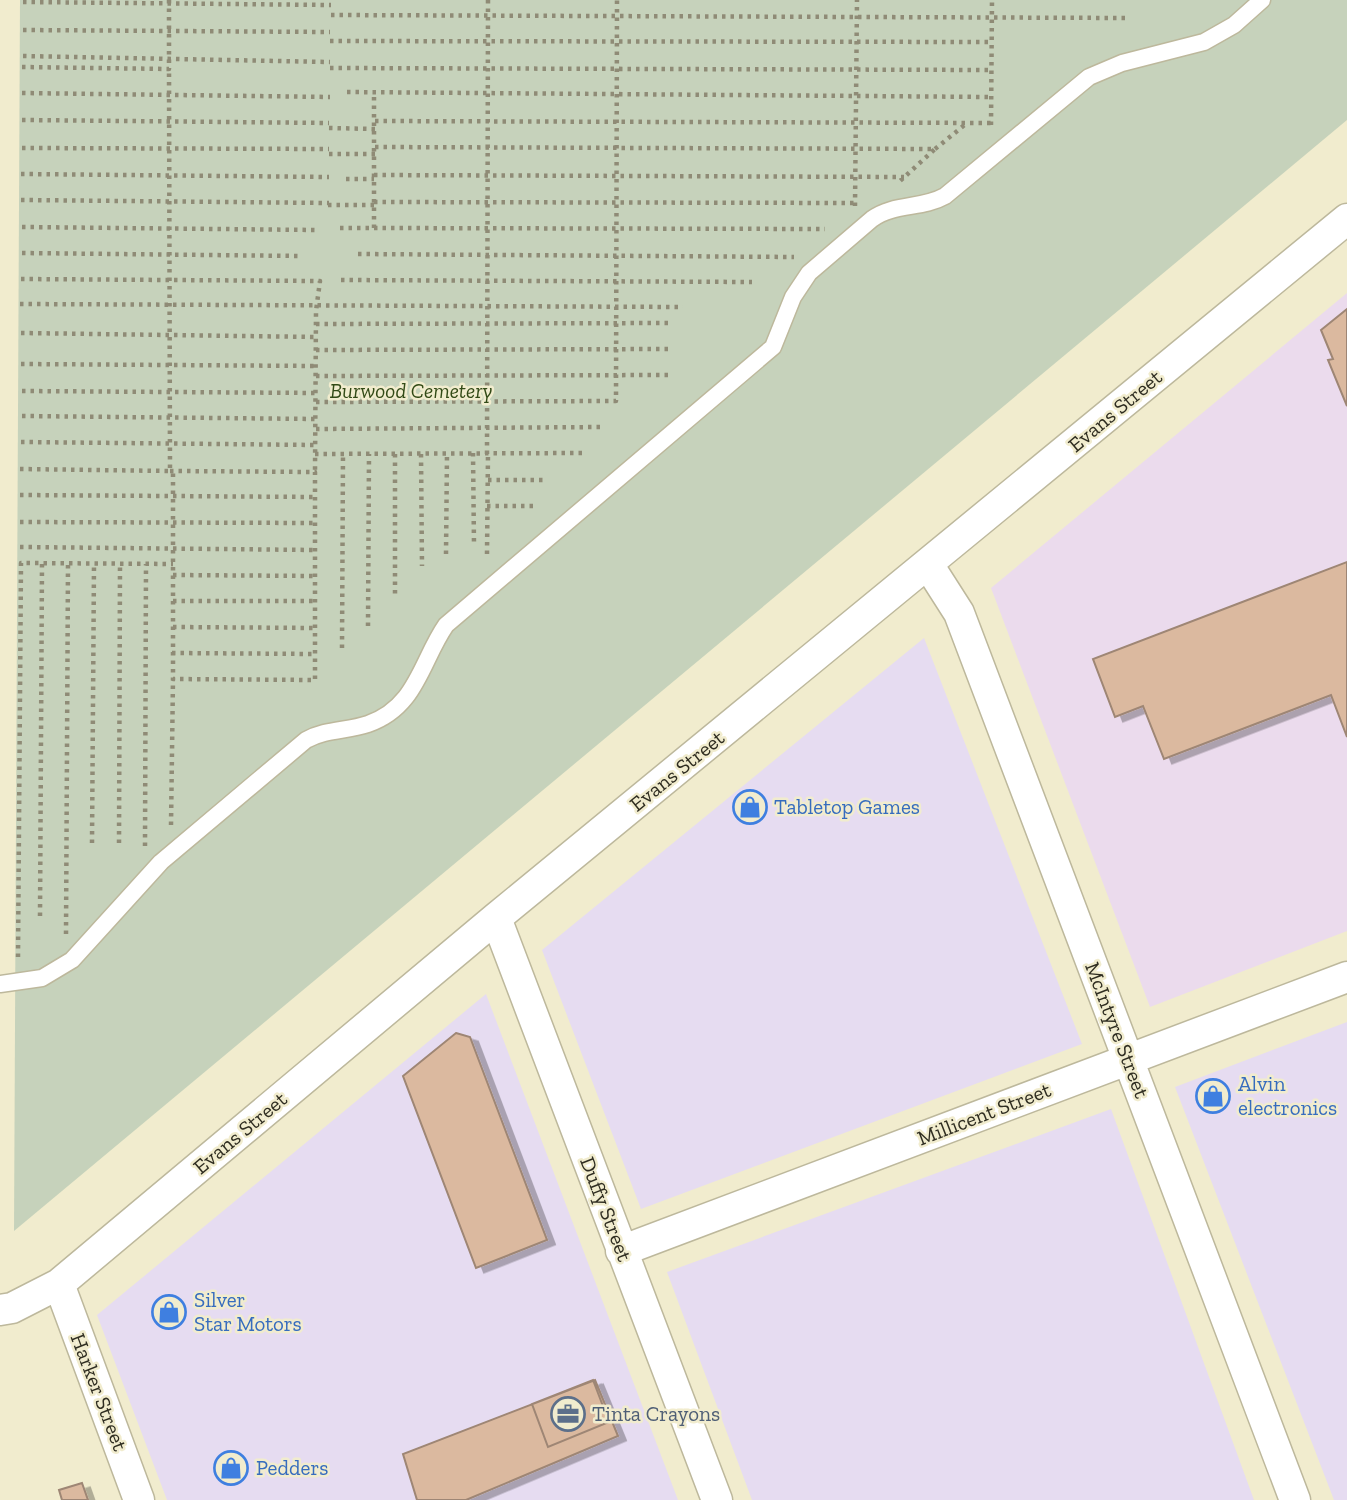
<svg xmlns="http://www.w3.org/2000/svg" width="1347" height="1500" font-family="'Zilla Slab',serif">
<defs>
<filter id="shadow"><feDropShadow dx="8" dy="4.5" stdDeviation="0" flood-color="#0004"/></filter>
</defs>
<rect width="100%" height="100%" fill="#f1ecce"/>
<path fill="#ebdbed" d="M1347 293V931L1150 1007 991 588Z"/>
<path fill="#e6dcf1" d="M924 638 1082 1044 641 1209 542 950Z
M486 994 678 1500H167L97 1315Z
M1347 1022V1500H1334L1175 1087Z
M1111 1109 1254 1500H752L667 1272Z"/>
<path fill="#c6d2bb" d="M20 0H1347V120L14 1231Z"/>
<path fill="#dbb99f" stroke="#9e8674" stroke-width="2" filter="url(#shadow)" d="M1347 309V406L1328 360 1333 359 1321 330Z
M1347 562V737L1331 695 1164 759 1143 706 1115 717 1093 659Z
M456 1033 470 1037 547 1240 476 1268 403 1076Z
M593 1380 609 1422 548 1447 532 1404Z
M595 1380 618 1436 466 1500H417L403 1454Z
M82 1483 88 1500H62L59 1490Z"/>
<g fill="none" stroke-linecap="round" stroke-linejoin="round">
<g stroke="#bdb89c" stroke-width="19">
<path id="service" d="M0 984 42 978 72 960 161 862 306 740C326 729 347 731 368 724 417 707 421 661 446 625L773 347 793 297 809 273 872 219C894 203 922 209 945 196L1089 77 1122 63 1204 42 1234 25 1262 0"/>
</g>
<g stroke="#bdb89c" stroke-width="33">
<path id="minor" d="M929 566 959 613 1295 1500
M496 918 717 1500
M621 1251 1347 977
M59 1284 139 1500
M0 1310 12 1308 59 1284 496 918 1347 219"/>
</g>
<path stroke="#8f8b76" stroke-width="4.5" stroke-dasharray="3.5 5" stroke-linecap="butt" d="M23 2 331 5
M331 15 1127 18
M23 30 330 32
M330 41 991 42
M23 56 330 62
M22 67 169 69V0
M330 68 991 70
M347 92 991 97
M22 93 330 97
M22 120 329 123
M375 121 991 123
M991 125 992 0
M329 128 375 129
M375 147 935 149 900 181
M22 148 329 149
M935 149 967 123
M329 154H375
M21 174 329 177
M374 175 904 177
M346 179H374
M21 200 329 203
M374 202 855 203
M328 205H374
M855 206 857 0
M22 227 315 230
M340 228H374V92
M374 228 825 229
M22 253 301 256
M358 254 794 257
M21 279 320 281 316 311 315 472
M341 280 752 282
M20 304 683 307
M316 324 671 323
M21 333 316 337
M316 350 670 349
M21 364 316 366
M316 376 668 375
M22 391 316 393
M316 402 616 401 617 0
M22 416 315 419
M316 429 602 427
M21 442 316 445
M473 453 474 545
M315 454 582 453
M395 454V598
M421 454 422 566
M487 454 488 0
M20 469 170 471 169 69
M170 471H173L315 472V680L173 679V471
M488 480H547
M20 495 315 497
M487 506H537
M20 522 315 523
M20 547 315 550
M446 554 447 454
M487 554 488 453
M173 575 315 576
M173 601H315
M368 626 369 454
M173 627 315 628
M342 648 343 454
M172 653 315 654
M171 825 173 679
M92 843 94 564
M119 843 120 564
M145 846 146 564
M40 916 42 563
M66 934 68 563
M18 957 21 563 173 564"/>
<use href="#service" stroke="#fff" stroke-width="16"/>
<use href="#minor" stroke="#fff" stroke-width="30"/>
</g>
<defs>
<g id="shop-ring" transform="scale(1.75)"><circle r="9.5" fill="#f1ecce" stroke="#3f7fe0" stroke-width="1.5"/><path d="M-5-2.5h2.3a2.7 3.5 0 0 1 5.4 0H5L5.5 6h-11ZM-1.5-2.5h3a1.5 2.3 0 0 0-3 0Z" fill="#3f7fe0"/></g>
<g id="office-ring" transform="scale(1.75)"><circle r="9.5" fill="#f1ecce" stroke="#5c6f8a" stroke-width="1.5"/><path d="M-6-3h4V-5.5h4V-3h4V5H-6ZM-1-4.5V-3h2v-1.5ZM-6 0V1H6V0Z" fill="#5c6f8a"/></g>
</defs>
<g fill-rule="evenodd">
<use href="#shop-ring" x="750" y="807"/>
<use href="#shop-ring" x="1213" y="1096"/>
<use href="#shop-ring" x="169" y="1312"/>
<use href="#office-ring" x="568" y="1414"/>
<use href="#shop-ring" x="231" y="1468"/>
</g>
<g text-anchor="middle" stroke-width="5" stroke-linejoin="round" paint-order="stroke">
<g font-size="21" font-style="italic" fill="#324a16" stroke="#f1ecce">
<text x="411" y="398">Burwood Cemetery</text>
</g>
<g font-size="21" fill="#2f2d21" stroke="#f1ecce">
<text transform="translate(1115 411) rotate(-40)" y="7">Evans Street</text>
<text transform="translate(677 771) rotate(-39)" y="7">Evans Street</text>
<text transform="translate(1117 1030) rotate(69)" y="7">McIntyre Street</text>
<text transform="translate(984 1114) rotate(-21)" y="7">Millicent Street</text>
<text transform="translate(240 1133) rotate(-40)" y="7">Evans Street</text>
<text transform="translate(606 1209) rotate(69)" y="7">Duffy Street</text>
<text transform="translate(99 1392) rotate(69)" y="7">Harker Street</text>
</g>
<g font-size="21" fill="#366cbe" stroke="#f1ecce" text-anchor="start">
<text x="774" y="814">Tabletop Games</text>
<text x="1238" y="1091">Alvin<tspan x="1238" dy="24">electronics</tspan></text>
<text x="194" y="1307">Silver<tspan x="194" dy="24">Star Motors</tspan></text>
<text x="256" y="1475">Pedders</text>
</g>
<g font-size="21" fill="#4e5e75" stroke="#f1ecce" text-anchor="start">
<text x="592" y="1421">Tinta Crayons</text>
</g>
</g>
</svg>
